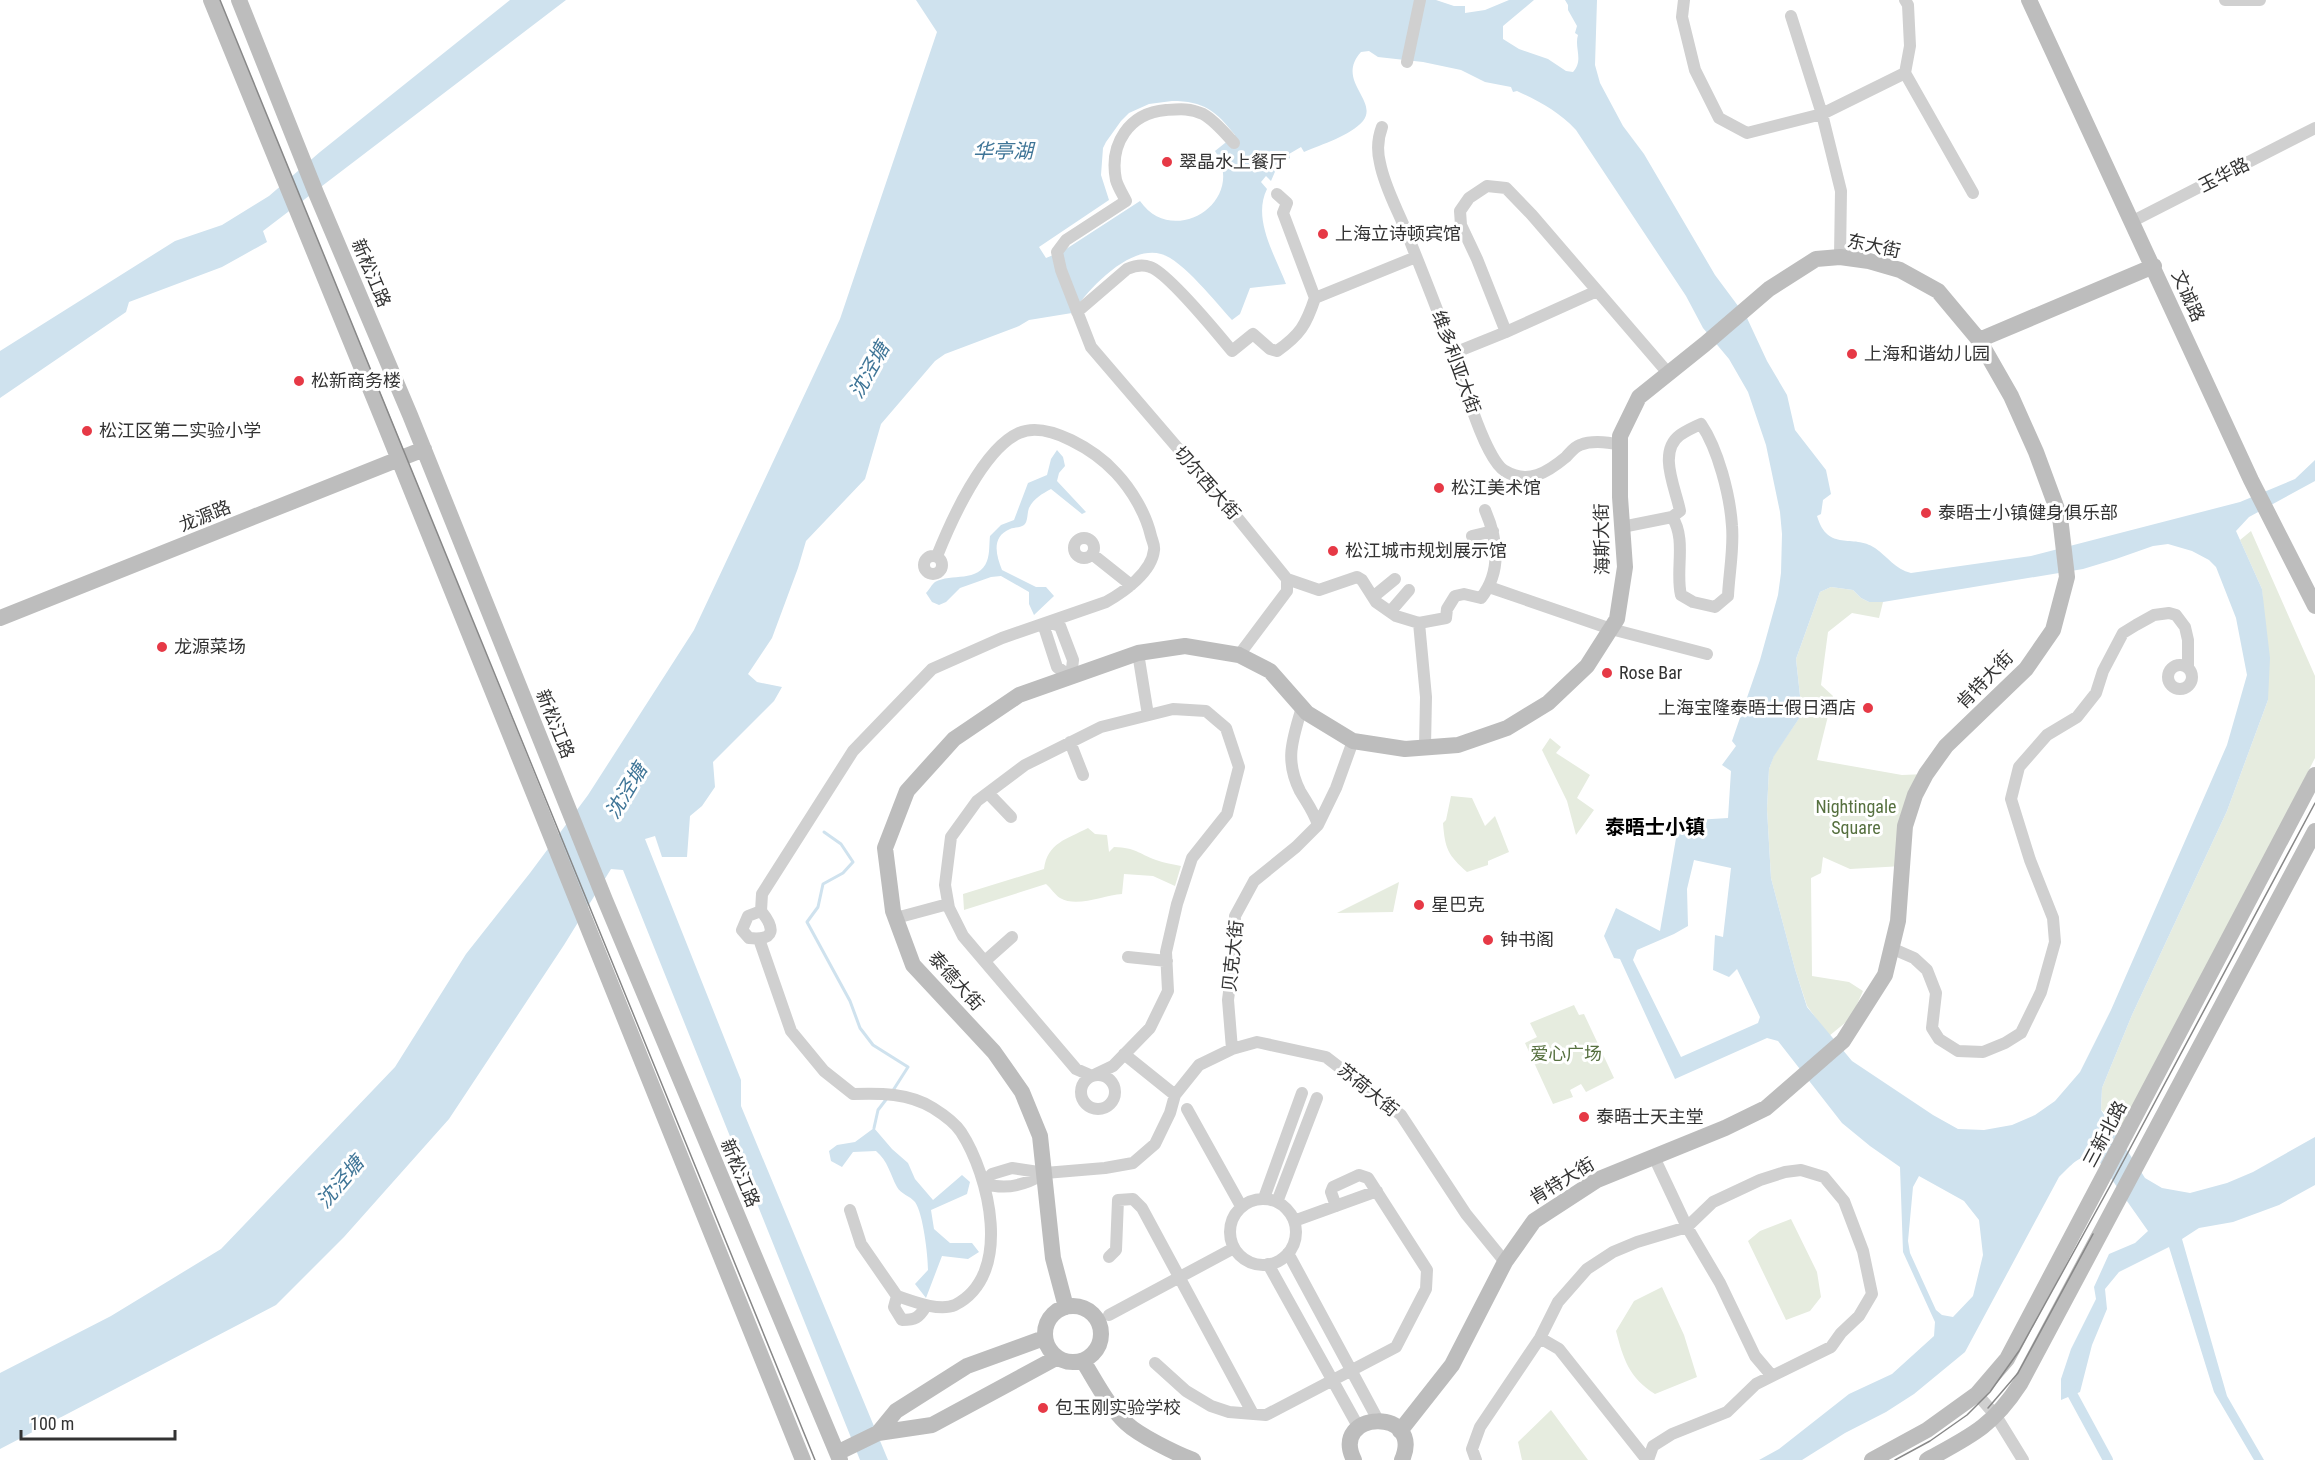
<svg xmlns="http://www.w3.org/2000/svg" width="2315" height="1460" font-family="'Roboto Condensed','Noto Sans SC',sans-serif">
<rect width="100%" height="100%" fill="#fff"/>
<path fill="#e6ecdf" d="M2251 531 2315 676V758L2126 1128 2101 1110 2102 1088 2132 1015 2227 811 2268 700 2262 589 2240 540Z
M1831 587 1853 590 1861 598 1869 602H1883L1879 618 1852 613 1828 632 1821 685 1833 696 1817 760 1902 775 1926 774 1903 866 1850 869 1823 857 1821 873 1811 878 1812 976 1849 982 1863 991 1851 1018 1829 1036 1807 1006 1795 969 1771 878 1767 809 1769 769 1774 755 1802 714 1796 659 1820 592Z
M1550 738 1561 747 1556 753 1590 775 1577 798 1594 810 1576 835 1567 801 1542 750Z
M1451 796 1472 798 1485 826 1495 816 1509 852 1488 861V865L1467 872C1448 855 1445 849 1443 823L1446 820Z
M1088 828 1095 834 1107 835 1109 852 1114 847C1137 848 1137 853 1156 860 1164 863 1173 864 1181 866L1175 886 1153 876 1124 874 1122 894C1104 895 1077 908 1060 898 1055 895 1051 888 1046 884L964 910 963 894 1044 869C1047 843 1067 839 1088 828Z
M1399 882 1393 912 1337 913Z
M1574 1005 1579 1015 1584 1014 1614 1078 1586 1092 1581 1084 1570 1090 1573 1097 1553 1104 1525 1043 1537 1037 1530 1023Z
M1791 1219 1817 1272 1821 1297 1810 1311 1786 1320 1748 1241 1760 1231Z
M1662 1287 1684 1335 1697 1377 1655 1394C1629 1378 1623 1358 1616 1331L1634 1301Z
M1551 1410 1588 1460H1522L1518 1442Z"/>
<path fill="#cfe2ee" fill-rule="evenodd" d="M510 0H566L263 231 267 242 222 267 129 302 126 312 0 398V351L175 241 222 225 269 196 320 152Z
M916 0H1436L1454 6H1465V13L1485 10 1509 0H1534L1503 26V39L1519 49 1548 59 1566 71 1573 72C1584 60 1574 48 1578 35L1575 33 1577 26 1568 10V5L1565 0H1597L1595 65 1600 83 1623 126 1644 154 1715 275 1747 318 1767 361 1787 395 1795 430 1826 470 1831 494 1823 500 1821 514 1817 516C1828 553 1853 533 1875 548 1888 557 1895 569 1911 573L2031 556 2240 502 2295 479 2315 460V481L2249 517 2236 531 2262 589 2270 658 2268 700 2227 811 2132 1015 2102 1088 2101 1110 2145 1178 2162 1188 2190 1193 2227 1183 2253 1172 2315 1137V1185L2279 1205 2233 1222 2199 1228 2182 1239 2227 1396 2264 1460H2254L2214 1392 2169 1247 2119 1272 2105 1289 2107 1309 2092 1345 2080 1392 2061 1400V1379L2071 1349 2096 1299 2094 1287 2109 1254 2135 1243 2148 1231 2096 1157C2079 1153 2070 1167 2059 1177L1965 1352 1914 1394 1886 1412 1845 1433 1802 1460H1759L1779 1449 1849 1394 1892 1374 1934 1336 1935 1322 1903 1252 1900 1167 1870 1146 1842 1123 1778 1041 1767 1038 1675 1079 1620 959 1614 958 1604 936 1616 908 1660 931 1679 821 1728 818 1731 771 1722 765 1736 746 1732 741 1760 660 1778 595 1781 573 1782 534 1780 512 1766 445 1748 392 1729 359 1703 328 1686 296 1576 130C1558 111 1540 102 1517 91L1513 92 1511 87 1485 82 1461 70 1423 62 1378 57 1369 51 1361 52C1335 81 1379 100 1363 121 1350 136 1322 144 1304 152L1301 147 1289 154 1290 158 1277 167 1271 181 1266 176 1261 182 1267 189C1252 219 1275 255 1286 284L1250 288 1240 314 1232 320C1216 303 1183 260 1161 254 1128 245 1088 290 1072 313L1029 320 1019 326 945 354 935 361 881 424 865 479 806 541 798 568 772 638 748 674 757 682 782 687 774 701 713 762 715 787 702 806 690 816 687 857H662L655 836 645 839 741 1080V1106L888 1460H860L623 870 611 869 564 945 449 1119 344 1237 276 1305 0 1449V1373L111 1316 221 1249 395 1067 466 954 530 873 588 795 694 630 840 319 937 32ZM1172 101C1204 101 1216 111 1235 135L1215 151C1248 201 1173 249 1140 201L1063 251 1046 258 1039 247 1109 200 1101 175 1103 148 1106 142 1121 121 1129 113 1149 104ZM2168 544 2192 551 2209 560 2216 567 2236 618 2247 675 2227 745 2111 1010 2080 1072 2055 1101 2035 1115 2012 1125 1984 1130 1958 1129 1933 1115 1852 1061 1807 1007 1795 969 1771 878 1767 809 1769 769 1774 756 1802 714 1796 659 1820 592 1831 587 1853 590 1861 598 1869 602H1883L2083 569 2116 559 2153 546ZM1694 860 1731 868 1723 937 1715 935 1713 970 1729 977 1737 969 1760 1017 1758 1023 1681 1057 1633 960 1637 950 1674 934 1688 926 1687 889ZM1919 1176 1964 1201 1979 1220 1983 1255 1973 1296 1953 1317 1942 1315 1936 1310 1910 1253 1908 1241 1913 1187Z
M1057 450 1063 457 1065 466 1059 473 1057 481 1086 512 1082 514 1051 489C1042 494 1034 498 1029 508 1027 513 1028 522 1024 525 1020 528 1014 527 1010 529 991 537 996 555 1002 570L1036 587H1046L1054 596 1034 615 1029 604V592L1001 576 991 577 960 588 946 602 939 605 932 602 926 593C929 590 932 584 935 582 951 573 979 583 987 561 990 553 989 544 990 536L1001 525 1014 520 1028 483 1047 475 1051 459Z
M874 1128 892 1149 908 1163 915 1179 933 1200 962 1175 970 1182 967 1194 931 1210 934 1229 950 1243H972L979 1252 968 1259 942 1256 926 1298 915 1284 928 1270C928 1255 923 1213 915 1202 910 1196 901 1194 897 1187 890 1174 888 1161 876 1151L853 1152 842 1167 831 1161 829 1151 837 1145 855 1142Z"/>
<g fill="none" stroke-linecap="round" stroke-linejoin="round">
<path stroke="#cfe2ee" stroke-width="3" d="M824 832 841 844 853 862 843 873 823 884 818 907 807 922 850 1001 860 1028 873 1045 908 1067 892 1092
M874 1128 878 1110 888 1097"/>
<path stroke="#cfe2ee" stroke-width="10" d="M2072 1382 2069 1388 2108 1460"/>
<path stroke="#d0d0d0" stroke-width="12" d="M1684 0 1682 17 1695 70 1719 118 1747 133 1822 114 1905 73 1910 46 1908 5 1905 0
M2225 0H2260
M1791 16 1822 114 1841 191 1840 257
M1407 62 1420 0
M1905 73 1973 193
M1382 127C1377 140 1377 151 1380 163 1385 189 1399 212 1408 236 1430 291 1452 346 1470 403 1475 418 1491 463 1505 471 1528 485 1548 472 1566 457 1570 453 1574 447 1580 445 1593 440 1607 442 1620 445
M1234 143C1225 133 1214 120 1203 114 1190 108 1180 109 1166 110 1129 113 1109 144 1116 180 1118 187 1123 195 1126 201L1066 240 1057 252 1061 270 1091 347 1236 516 1287 579V591L1239 655
M1277 194 1287 203 1283 213 1315 298
M2133 221 2315 128
M1597 291 1506 332 1477 259 1461 225 1460 211 1469 198 1487 186 1506 188 1532 215 1668 373
M1077 312 1127 269C1134 266 1142 264 1150 267 1167 272 1218 334 1232 351L1253 334 1270 349 1277 351C1300 335 1306 325 1315 298L1416 257
M1454 353 1506 332
M1622 527 1672 517 1680 511C1676 489 1657 452 1680 435 1686 431 1694 427 1701 424 1718 449 1730 495 1732 526 1734 549 1729 573 1728 596L1715 607 1693 602 1681 595C1675 571 1687 539 1672 517
M1472 536 1493 531
M1074 548a10 10 0 1 1 20 0a10 10 0 1 1-20 0Z
M1092 554 1131 585
M924 565a9 9 0 1 1 18 0a9 9 0 1 1-18 0Z
M1287 579 1319 590 1357 577 1362 580 1376 602 1396 616 1419 623 1446 618 1447 609 1455 596 1464 594 1481 598C1502 571 1498 540 1485 510
M1489 587 1611 629 1707 654
M1373 597 1395 579
M1390 612 1409 590
M1048 622 1060 626 1073 660 1071 677 1057 667 1045 630Z
M1419 623 1426 697 1425 747
M1138 653 1148 715
M2168 677a12 12 0 1 1 24 0a12 12 0 1 1-24 0Z
M1302 707C1293 739 1284 759 1300 791 1307 803 1314 812 1318 825
M1173 709 1206 711 1226 728 1239 767 1227 814 1192 858 1177 904 1166 952 1168 991 1150 1028 1113 1066 1092 1076 1076 1069 963 936 949 908 945 885 951 837 977 801 1025 765 1101 727Z
M1070 742 1083 775
M988 793 1011 817
M761 911 762 894 853 751 932 669 1002 638 1106 602C1124 592 1152 572 1154 550 1155 546 1152 540 1151 536 1146 514 1132 490 1116 473 1097 452 1048 420 1019 433 983 449 951 521 937 556
M761 911C775 928 776 941 749 938L742 930 748 916Z
M896 918 948 904
M759 939 791 1031 824 1071 853 1094C880 1093 909 1093 933 1108 941 1113 955 1123 961 1132 989 1175 1014 1275 955 1305 939 1312 912 1301 897 1296L894 1307 902 1320C915 1320 919 1318 926 1306
M1891 948 1914 958 1927 970 1936 993 1932 1028 1939 1039 1958 1051 1983 1052 2005 1043 2021 1033 2041 992 2055 942 2053 918 2030 860 2011 799 2019 767 2047 735 2077 717 2096 693 2103 671 2123 633 2136 625 2154 615 2169 613 2176 615 2185 627 2188 640V667
M1128 957 1167 961
M985 961 1012 937
M1232 1049 1228 1000 1234 953 1235 916 1254 881 1296 847 1318 825 1336 788 1353 741
M1124 1054 1175 1095
M1081 1092a17 17 0 1 1 34 0a17 17 0 1 1-34 0Z
M1187 1109 1241 1206
M1654 1157 1687 1227 1720 1283 1755 1356 1772 1376
M1012 1168 1045 1173C1026 1185 1006 1191 984 1183L992 1174Z
M1045 1173 1105 1168 1133 1163 1155 1144 1170 1113 1175 1095 1199 1065 1232 1049 1257 1042 1326 1057 1401 1115 1466 1214 1505 1262
M1264 1198 1302 1093
M1230 1232a33 33 0 1 1 66 0a33 33 0 1 1-66 0Z
M1277 1202 1317 1098
M850 1210 861 1244 897 1296
M1294 1221 1377 1191
M1288 1253 1378 1420
M1109 1257 1116 1250 1118 1200 1133 1199 1142 1208 1253 1414
M1268 1264 1359 1428
M1109 1315 1234 1248
M1540 1338 1559 1349 1647 1460
M1155 1363 1186 1391 1211 1406 1229 1412 1266 1415 1396 1347 1426 1289 1427 1270 1368 1178 1359 1175 1333 1187 1331 1192 1336 1206
M1977 1394 1996 1416 2023 1460
M1476 1460 1472 1449 1480 1427 1540 1338 1558 1302 1587 1269 1613 1252 1637 1242 1687 1227 1713 1202 1760 1180 1785 1172 1801 1170 1824 1177 1844 1201 1863 1251 1872 1294 1859 1316 1841 1333 1831 1347 1756 1384 1727 1412 1672 1434 1653 1446 1648 1460"/>
<path stroke="#bdbdbd" stroke-width="16" d="M211 0 385 425 803 1460
M239 0 316 193 410 415 605 900 840 1460
M2029 0 2251 480 2315 606
M1979 340 2154 266
M0 618 424 449
M1045 1334a28 28 0 1 1 56 0a28 28 0 1 1-56 0Z
M1066 1307 1053 1258 1040 1136 1022 1092 994 1052 913 965 893 911 885 848 907 791 954 739 1019 695 1138 653 1185 646 1239 655 1270 671 1307 713 1353 741 1405 749 1458 745 1507 728 1548 703 1587 666 1617 619 1625 567 1620 497V436L1639 397 1705 344 1769 289 1816 259 1840 257 1869 261 1900 270 1938 291 1979 340 2011 396 2036 452 2060 517 2067 577 2053 630 2026 669 1946 746 1926 774 1915 795 1905 826 1898 921 1885 975 1843 1041 1766 1108 1725 1128 1597 1180 1534 1221 1505 1262 1452 1365 1400 1431
M1044 1338 967 1366 896 1411 878 1433 932 1425 1056 1358
M1083 1361C1096 1382 1108 1406 1126 1423 1140 1436 1175 1453 1193 1460
M837 1453 878 1433
M1354 1460C1329 1410 1425 1407 1402 1460
M1872 1460 1927 1430 1977 1394 2007 1359 2315 775
M1927 1460C1971 1436 1992 1427 2020 1384L2315 831"/>
<path stroke="#888" stroke-width="1.5" d="M220 0 815 1460
M1988 1408 2018 1373 2093 1234
M1895 1460 1930 1441 1967 1415 1990 1392 2019 1351 2110 1186 2315 803"/>
</g>
<g fill="#e63946" stroke="#fff" stroke-width="2">
<circle cx="1167" cy="162" r="6"/>
<circle cx="1323" cy="234" r="6"/>
<circle cx="1852" cy="354" r="6"/>
<circle cx="299" cy="381" r="6"/>
<circle cx="87" cy="431" r="6"/>
<circle cx="1439" cy="488" r="6"/>
<circle cx="1926" cy="513" r="6"/>
<circle cx="1333" cy="551" r="6"/>
<circle cx="162" cy="647" r="6"/>
<circle cx="1607" cy="673" r="6"/>
<circle cx="1868" cy="708" r="6"/>
<circle cx="1419" cy="905" r="6"/>
<circle cx="1488" cy="940" r="6"/>
<circle cx="1584" cy="1117" r="6"/>
<circle cx="1043" cy="1408" r="6"/>
</g>
<g text-anchor="middle" stroke-width="6" stroke-linejoin="round" paint-order="stroke">
<g font-size="18" fill="#333" stroke="#fff" text-anchor="start">
<text x="1179" y="168">翠晶水上餐厅</text>
<text x="1335" y="240">上海立诗顿宾馆</text>
<text x="1864" y="360">上海和谐幼儿园</text>
<text x="311" y="387">松新商务楼</text>
<text x="99" y="437">松江区第二实验小学</text>
<text x="1451" y="494">松江美术馆</text>
<text x="1938" y="519">泰晤士小镇健身俱乐部</text>
<text x="1345" y="557">松江城市规划展示馆</text>
<text x="174" y="653">龙源菜场</text>
<text x="1619" y="679">Rose Bar</text>
<text x="1856" y="714" text-anchor="end">上海宝隆泰晤士假日酒店</text>
<text x="1431" y="911">星巴克</text>
<text x="1500" y="946">钟书阁</text>
<text x="1596" y="1123">泰晤士天主堂</text>
<text x="1055" y="1414">包玉刚实验学校</text>
</g>
<g font-size="18" fill="#333" stroke="#fff">
<text transform="translate(2224 175) rotate(-27)" y="6">玉华路</text>
<text transform="translate(1874 246) rotate(12)" y="6">东大街</text>
<text transform="translate(371 273) rotate(67)" y="6">新松江路</text>
<text transform="translate(2188 296) rotate(66)" y="6">文诚路</text>
<text transform="translate(1456 362) rotate(70)" y="6">维多利亚大街</text>
<text transform="translate(1207 483) rotate(49)" y="6">切尔西大街</text>
<text transform="translate(205 516) rotate(-22)" y="6">龙源路</text>
<text transform="translate(1602 539) rotate(-91)" y="6">海斯大街</text>
<text transform="translate(1985 680) rotate(-46)" y="6">肯特大街</text>
<text transform="translate(555 724) rotate(68)" y="6">新松江路</text>
<text transform="translate(1233 956) rotate(-84)" y="6">贝克大街</text>
<text transform="translate(956 981) rotate(48)" y="6">泰德大街</text>
<text transform="translate(1368 1090) rotate(39)" y="6">苏荷大街</text>
<text transform="translate(2105 1134) rotate(-62)" y="6">三新北路</text>
<text transform="translate(740 1173) rotate(67)" y="6">新松江路</text>
<text transform="translate(1562 1181) rotate(-31)" y="6">肯特大街</text>
</g>
<g font-size="18" fill="#56703f" stroke="#fff">
<text x="1856" y="813">Nightingale<tspan x="1856" dy="21">Square</tspan></text>
<text x="1566" y="1060">爱心广场</text>
</g>
<g font-size="20" font-style="italic" fill="#3f7597" stroke="#fff">
<text x="1003" y="158">华亭湖</text>
<text transform="translate(869 370) rotate(-61)" y="7">沈泾塘</text>
<text transform="translate(626 791) rotate(-59)" y="7">沈泾塘</text>
<text transform="translate(340 1182) rotate(-50)" y="7">沈泾塘</text>
</g>
<g font-size="20" font-weight="bold" fill="#000" stroke="#fff">
<text x="1655" y="834">泰晤士小镇</text>
</g>
</g>
<path d="M21 1430v9h154v-9" fill="none" stroke="#333333" stroke-width="3"/>
<text x="30" y="1430" font-size="18" fill="#333333" stroke="#ffffff" stroke-width="4.5" paint-order="stroke">100 m</text>
</svg>
